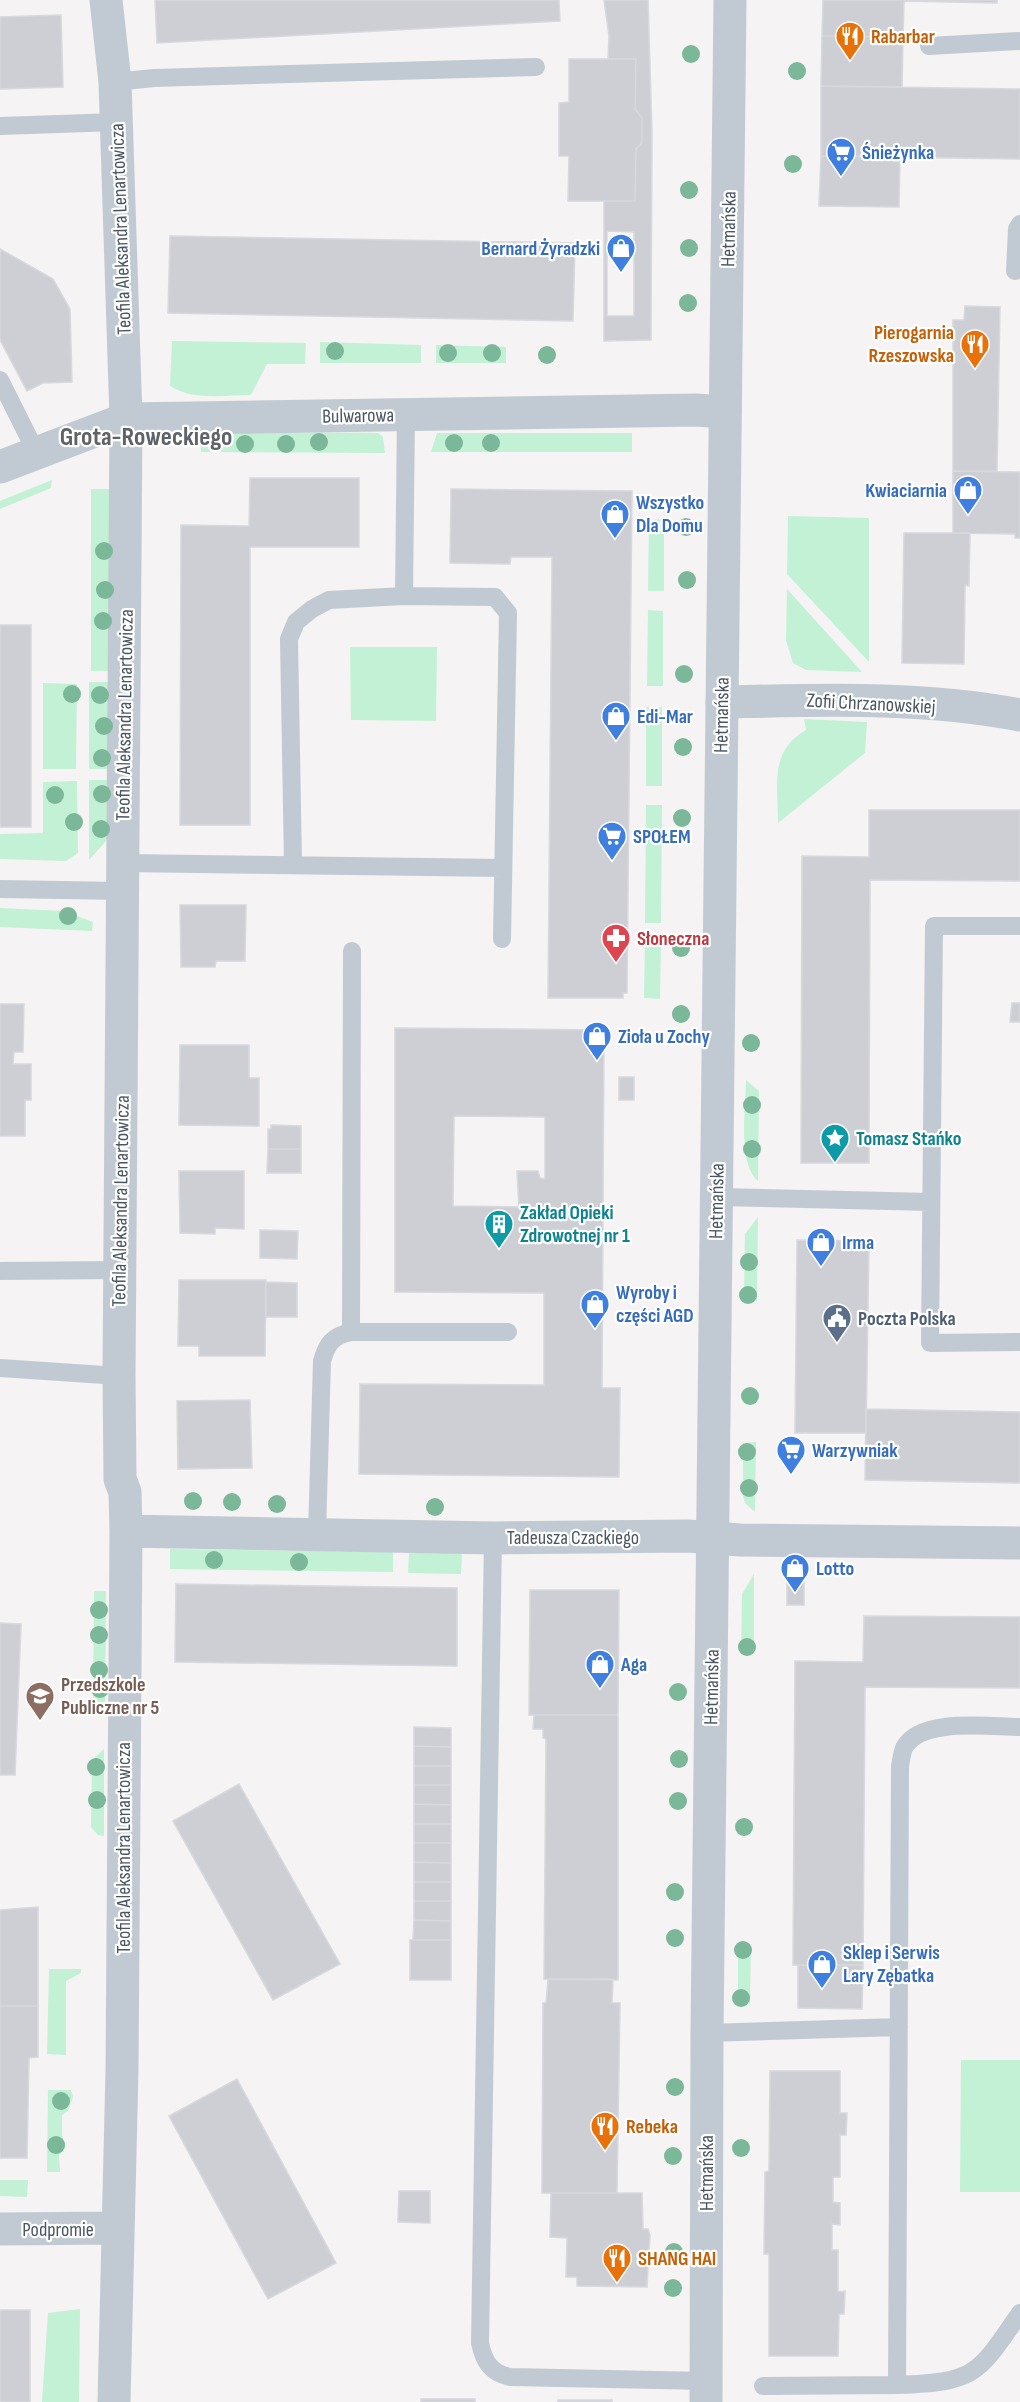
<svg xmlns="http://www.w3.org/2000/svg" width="1020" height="2402" font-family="'Sofia Sans Condensed',sans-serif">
<rect width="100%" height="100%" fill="#f5f3f3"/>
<path fill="#c3f1d5" d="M172 341 306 343 305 364H267L251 395C224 395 194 401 170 386Z
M320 342 421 345V363H320Z
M436 345 506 347V363H436Z
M237 432 378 433 383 437 385 453 201 452 200 438Z
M437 433H632V452H431Z
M52 480 51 488 0 509V501Z
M91 489H112V671H91Z
M788 516 869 518V662L787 574Z
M664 519V591H648L649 520Z
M787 589 862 672 806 670 793 663 786 640Z
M648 610 663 611V686H647Z
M350 647H437L436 721 351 720Z
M89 682H110V769H89Z
M43 683 77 684 76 769H43Z
M646 707H662V786H646Z
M804 719 867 722 865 753 778 823C778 785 769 751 806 730Z
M89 780H110L107 840 89 860Z
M77 781 78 853 66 861 0 859V834L43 833V782Z
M646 805H662L661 923H645Z
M0 908 63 911 93 922 92 931 0 927Z
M645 941H661L660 999 644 998Z
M746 1080 759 1091 758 1181C737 1163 746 1107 746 1080Z
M758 1217 757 1301H744L745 1234Z
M756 1442 755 1512 745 1503 743 1496V1443Z
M170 1549 393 1552V1572L170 1569Z
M409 1553H462L461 1574 408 1573Z
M754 1574V1653H741L742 1594Z
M94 1591H106L105 1715 98 1711 93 1702Z
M104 1749V1836L98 1835 91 1827 92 1760Z
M738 1946H751L750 2003 738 2002Z
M49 1969H81V1973L66 1981V2055L47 2054Z
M961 2060H1020V2192H960Z
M48 2090H71L73 2097 68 2111 62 2115V2135L66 2147 59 2155 60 2172H47Z
M0 2180H28L27 2197 0 2196Z
M80 2309 79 2402H42L48 2313Z"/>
<path fill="#cdcfd5" stroke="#d7d9de" stroke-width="1.5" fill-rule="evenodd" d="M155 0H559L560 21 157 43Z
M604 0H648L652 133 651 340 604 341V201H635L636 149 642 143V118L635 109 636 59H608L609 36Z
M823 0H997V3L904 1 903 37 822 36Z
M61 15 63 87 0 89V17Z
M822 36 903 37 902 87 821 86Z
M569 59H636L635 109 642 118V143L636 149 635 201H568L569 156H559V103L569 102Z
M821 86 1020 89V159L821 156Z
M821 156 900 157 899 207 819 206Z
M607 231 634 232V316H607Z
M170 236 575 243 573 321 168 313Z
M0 249 53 279 70 309 72 382 43 383 27 391 0 340Z
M965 306 1000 307 997 471H953V320H964Z
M953 471 1020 472V538H1015V534L953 533Z
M250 478H359V547H250V825H180L181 525 249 526Z
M451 489 632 491 627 993H623V998H548L552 557H511L510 564 450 563Z
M904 533H970L969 586 965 585 964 664 902 663Z
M0 625H31V827H0Z
M869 810H1020V881L870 880 869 1163H801L802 856 869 857Z
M180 905H246L245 961H216L215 967H181Z
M1012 1003H1020V1022H1010Z
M0 1004H24L23 1052H14L13 1064H31V1100H25V1136H0Z
M395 1028 604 1030 602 1388H620L619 1477 359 1474 360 1384 544 1385V1293L395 1292ZM454 1116 545 1117V1179L540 1178 538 1171H517L519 1207 453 1206Z
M180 1045H249V1078H259V1126L179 1125Z
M619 1077H634V1100H619Z
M271 1125 301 1126V1149H268V1129H271Z
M268 1149H301V1173H267Z
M179 1171H244V1229L215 1228V1234L180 1233Z
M260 1230 298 1231 297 1259 260 1258Z
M797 1240 869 1241 866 1433H795Z
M179 1280H266L265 1356H199V1346H178Z
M266 1282 297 1283V1317H266Z
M250 1400 252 1468 178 1469 177 1401Z
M866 1409 1020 1412V1483L865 1480Z
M787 1580H804V1605H787Z
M176 1584 457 1588V1666L175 1662Z
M530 1590H619L618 1715H529Z
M864 1616 1020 1617V1688L865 1687 863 1965H793L795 1661 863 1662Z
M0 1623 21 1624 15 1775H0Z
M534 1715H618V1980L544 1979 546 1739 543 1738V1729H533Z
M414 1727 451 1728V1747L414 1746Z
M414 1746 451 1747V1766H414Z
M414 1766H451V1785H414Z
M239 1784 340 1964 273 2000 173 1821Z
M414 1785H451V1805L414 1804Z
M414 1804 451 1805V1824H414Z
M414 1824H451V1843H414Z
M414 1843H451V1863L414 1862Z
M414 1862 451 1863V1882H414Z
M414 1882H451V1901H414Z
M414 1901H451V1921L414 1920Z
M38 1907V2006H0V1910Z
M414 1920 451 1921V1940H413Z
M410 1940H451V1980H410Z
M798 1965H863L862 2009 798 2008Z
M548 1979H613L612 2003H620L617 2193H542L543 2003H546Z
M0 2006H38V2057L29 2058 27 2158H0Z
M770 2071H840V2113H847L846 2135H840V2177H833V2202L840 2203V2225L832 2224V2250H838V2292L845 2291 844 2314H839L838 2356H769V2254H764L765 2172 769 2171Z
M237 2079 336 2263 268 2299 169 2116Z
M399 2191H430V2223L398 2222Z
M551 2193H642L643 2229H648L650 2235 647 2287 577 2286V2277H566L567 2238 550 2237Z
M0 2310H30V2402H0Z
M421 2399H475V2402H421Z
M558 2400H612V2402H558Z"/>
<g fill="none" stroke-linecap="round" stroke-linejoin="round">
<path stroke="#c1cad2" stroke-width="18" d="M929 46 1020 41
M115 82 154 78 536 67
M0 126 117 122
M1015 271 1017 229 1020 224
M0 380 36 452
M404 596 406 414
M122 863 503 868
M293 864 289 639 296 622 312 609 329 600 404 596 495 597 508 613 502 939
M0 889 122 891
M1020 926H934L930 1343 1020 1342
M717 1197 931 1202
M0 1271 119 1270
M351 1332 352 951
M0 1368 119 1376
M317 1534 322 1361C327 1344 332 1336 351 1332H508
M493 1538 480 2343C484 2362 491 2373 510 2377L706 2381
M1020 1727C990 1727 920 1717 904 1748 902 1753 901 1761 900 1766L897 2385C975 2382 977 2376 1020 2313
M707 2033 899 2027
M763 2386 897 2385"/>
<path stroke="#c1cad2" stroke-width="33" d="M106 0 115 82 126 419 119 1376 120 1479 125 1492 126 1531 122 2070 114 2402
M0 467 126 419 696 410 725 412
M722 702C821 700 922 696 1020 715
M126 1531 493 1538 688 1536 740 1540 1020 1543
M0 2229 116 2228"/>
<path stroke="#c1cad2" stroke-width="33" d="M706 2402 707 2033 730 0"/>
</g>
<g fill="#7bb799">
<circle cx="691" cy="54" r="9"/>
<circle cx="797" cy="71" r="9"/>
<circle cx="793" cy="164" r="9"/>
<circle cx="689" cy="190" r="9"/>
<circle cx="689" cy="248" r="9"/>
<circle cx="688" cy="303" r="9"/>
<circle cx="335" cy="351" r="9"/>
<circle cx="448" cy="353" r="9"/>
<circle cx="492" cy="353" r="9"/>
<circle cx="547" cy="355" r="9"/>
<circle cx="319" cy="442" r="9"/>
<circle cx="454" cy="443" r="9"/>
<circle cx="491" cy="443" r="9"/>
<circle cx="245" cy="444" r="9"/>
<circle cx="286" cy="444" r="9"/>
<circle cx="686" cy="527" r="9"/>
<circle cx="104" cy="551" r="9"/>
<circle cx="687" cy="580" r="9"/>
<circle cx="105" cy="590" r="9"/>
<circle cx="103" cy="621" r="9"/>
<circle cx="684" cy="674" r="9"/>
<circle cx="72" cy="694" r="9"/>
<circle cx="100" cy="695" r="9"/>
<circle cx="104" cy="726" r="9"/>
<circle cx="683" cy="747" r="9"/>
<circle cx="102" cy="758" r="9"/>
<circle cx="102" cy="794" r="9"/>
<circle cx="55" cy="795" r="9"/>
<circle cx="682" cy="818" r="9"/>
<circle cx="74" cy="822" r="9"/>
<circle cx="101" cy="829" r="9"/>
<circle cx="68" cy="916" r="9"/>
<circle cx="681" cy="948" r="9"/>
<circle cx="681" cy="1014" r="9"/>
<circle cx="751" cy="1043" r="9"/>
<circle cx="752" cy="1105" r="9"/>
<circle cx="752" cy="1149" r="9"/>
<circle cx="749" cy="1262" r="9"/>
<circle cx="748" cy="1295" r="9"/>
<circle cx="750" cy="1396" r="9"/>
<circle cx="747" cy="1452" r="9"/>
<circle cx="749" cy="1488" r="9"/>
<circle cx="193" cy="1501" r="9"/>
<circle cx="232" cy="1502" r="9"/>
<circle cx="277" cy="1504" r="9"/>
<circle cx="435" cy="1507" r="9"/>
<circle cx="214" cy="1560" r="9"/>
<circle cx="299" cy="1562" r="9"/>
<circle cx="99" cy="1610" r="9"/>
<circle cx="99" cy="1635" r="9"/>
<circle cx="747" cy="1647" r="9"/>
<circle cx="99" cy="1670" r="9"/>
<circle cx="100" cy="1689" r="9"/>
<circle cx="678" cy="1692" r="9"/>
<circle cx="679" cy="1759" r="9"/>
<circle cx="96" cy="1767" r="9"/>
<circle cx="97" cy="1800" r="9"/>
<circle cx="678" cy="1801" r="9"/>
<circle cx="744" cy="1827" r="9"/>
<circle cx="675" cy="1892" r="9"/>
<circle cx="675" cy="1938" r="9"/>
<circle cx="743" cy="1950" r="9"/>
<circle cx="741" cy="1998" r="9"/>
<circle cx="675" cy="2087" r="9"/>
<circle cx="61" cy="2101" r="9"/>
<circle cx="56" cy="2145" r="9"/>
<circle cx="741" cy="2148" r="9"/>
<circle cx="673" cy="2156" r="9"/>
<circle cx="674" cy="2252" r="9"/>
<circle cx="673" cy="2288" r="9"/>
</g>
<defs>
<g id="restaurant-pin" transform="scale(1.5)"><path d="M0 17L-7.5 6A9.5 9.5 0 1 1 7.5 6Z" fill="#e8710a" stroke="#fff"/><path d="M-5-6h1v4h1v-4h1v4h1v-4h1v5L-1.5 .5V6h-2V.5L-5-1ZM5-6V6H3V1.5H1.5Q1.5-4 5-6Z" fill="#fff"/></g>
<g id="supermarket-pin" transform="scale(1.5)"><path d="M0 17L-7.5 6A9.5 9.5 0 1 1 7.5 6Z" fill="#3f7fe0" stroke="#fff"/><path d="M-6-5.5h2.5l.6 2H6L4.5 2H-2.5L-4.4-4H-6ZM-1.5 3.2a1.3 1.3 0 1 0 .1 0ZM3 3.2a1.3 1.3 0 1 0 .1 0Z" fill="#fff"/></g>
<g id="shop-pin" transform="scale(1.5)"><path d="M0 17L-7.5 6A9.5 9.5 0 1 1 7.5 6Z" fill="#3f7fe0" stroke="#fff"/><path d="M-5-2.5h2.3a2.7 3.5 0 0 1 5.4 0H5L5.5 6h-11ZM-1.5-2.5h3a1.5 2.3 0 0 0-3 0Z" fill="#fff"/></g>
<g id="pharmacy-pin" transform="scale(1.5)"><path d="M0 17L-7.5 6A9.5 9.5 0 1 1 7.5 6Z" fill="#e0444e" stroke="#fff"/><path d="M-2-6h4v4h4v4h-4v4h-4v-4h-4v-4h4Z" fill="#fff"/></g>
<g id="sight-pin" transform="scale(1.5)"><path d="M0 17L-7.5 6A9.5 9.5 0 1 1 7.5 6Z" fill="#0f9aa8" stroke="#fff"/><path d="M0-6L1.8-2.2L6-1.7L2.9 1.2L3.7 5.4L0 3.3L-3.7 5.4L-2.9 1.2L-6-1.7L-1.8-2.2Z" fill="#fff"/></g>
<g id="building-pin" transform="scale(1.5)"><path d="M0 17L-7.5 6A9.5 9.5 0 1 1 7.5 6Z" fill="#0f9aa8" stroke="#fff"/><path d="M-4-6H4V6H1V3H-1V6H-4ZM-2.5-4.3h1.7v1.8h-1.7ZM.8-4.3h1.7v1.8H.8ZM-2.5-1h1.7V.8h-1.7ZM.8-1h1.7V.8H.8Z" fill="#fff"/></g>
<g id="civic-pin" transform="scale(1.5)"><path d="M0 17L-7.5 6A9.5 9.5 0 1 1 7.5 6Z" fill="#5c6f8a" stroke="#fff"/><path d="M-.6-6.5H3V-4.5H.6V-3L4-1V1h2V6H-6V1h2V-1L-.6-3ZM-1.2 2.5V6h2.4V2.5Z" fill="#fff"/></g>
<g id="school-pin" transform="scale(1.5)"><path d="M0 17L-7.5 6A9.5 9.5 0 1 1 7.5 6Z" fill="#8d6e63" stroke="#fff"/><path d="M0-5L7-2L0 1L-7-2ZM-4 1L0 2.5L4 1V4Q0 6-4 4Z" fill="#fff"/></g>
</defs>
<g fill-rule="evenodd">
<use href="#restaurant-pin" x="850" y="36"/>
<use href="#supermarket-pin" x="841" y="152"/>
<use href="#shop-pin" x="621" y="248"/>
<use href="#restaurant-pin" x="975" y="344"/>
<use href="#shop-pin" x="968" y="490"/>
<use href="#shop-pin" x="615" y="514"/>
<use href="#shop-pin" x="616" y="716"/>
<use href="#supermarket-pin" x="612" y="836"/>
<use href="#pharmacy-pin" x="616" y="938"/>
<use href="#shop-pin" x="597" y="1036"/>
<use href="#sight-pin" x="835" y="1138"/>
<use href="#building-pin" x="499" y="1224"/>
<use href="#shop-pin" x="821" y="1242"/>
<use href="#shop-pin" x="595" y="1304"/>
<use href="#civic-pin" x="837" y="1318"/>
<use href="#supermarket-pin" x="791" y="1450"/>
<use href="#shop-pin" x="795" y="1568"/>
<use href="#shop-pin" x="600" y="1664"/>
<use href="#school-pin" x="40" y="1696"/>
<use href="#shop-pin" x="822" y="1964"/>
<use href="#restaurant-pin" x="605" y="2126"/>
<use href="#restaurant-pin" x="617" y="2258"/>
</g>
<g text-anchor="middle" stroke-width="4.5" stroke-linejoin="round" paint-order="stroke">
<g font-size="20" font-weight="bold" fill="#c56008" stroke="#fff" text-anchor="start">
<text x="871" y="43">Rabarbar</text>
<text x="954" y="339" text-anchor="end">Pierogarnia<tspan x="954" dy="23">Rzeszowska</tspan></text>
<text x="626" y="2133">Rebeka</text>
<text x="638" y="2265">SHANG HAI</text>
</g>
<g font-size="20" font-weight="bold" fill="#366cbe" stroke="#fff" text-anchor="start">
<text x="862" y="159">Śnieżynka</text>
<text x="600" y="255" text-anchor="end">Bernard Żyradzki</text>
<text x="947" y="497" text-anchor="end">Kwiaciarnia</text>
<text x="636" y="509">Wszystko<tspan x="636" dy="23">Dla Domu</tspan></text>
<text x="637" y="723">Edi-Mar</text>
<text x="633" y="843">SPOŁEM</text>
<text x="618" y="1043">Zioła u Zochy</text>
<text x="842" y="1249">Irma</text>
<text x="616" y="1299">Wyroby i<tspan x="616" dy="23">części AGD</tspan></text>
<text x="812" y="1457">Warzywniak</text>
<text x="816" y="1575">Lotto</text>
<text x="621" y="1671">Aga</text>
<text x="843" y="1959">Sklep i Serwis<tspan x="843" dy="23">Lary Zębatka</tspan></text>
</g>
<g font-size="20" fill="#4a5661" stroke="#fff">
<text transform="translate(120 229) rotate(-92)" y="7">Teofila Aleksandra Lenartowicza</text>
<text transform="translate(728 229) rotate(-89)" y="7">Hetmańska</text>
<text transform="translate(358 415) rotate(-1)" y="7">Bulwarowa</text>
<text transform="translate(871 703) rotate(3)" y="7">Zofii Chrzanowskiej</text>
<text transform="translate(124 715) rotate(-89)" y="7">Teofila Aleksandra Lenartowicza</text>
<text transform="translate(721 715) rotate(-89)" y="7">Hetmańska</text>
<text transform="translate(120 1201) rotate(-89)" y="7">Teofila Aleksandra Lenartowicza</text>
<text transform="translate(716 1201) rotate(-89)" y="7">Hetmańska</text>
<text x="573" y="1544">Tadeusza Czackiego</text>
<text transform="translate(711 1687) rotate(-89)" y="7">Hetmańska</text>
<text transform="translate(123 1848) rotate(-90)" y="7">Teofila Aleksandra Lenartowicza</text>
<text transform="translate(706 2173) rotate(-90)" y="7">Hetmańska</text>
<text x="58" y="2236">Podpromie</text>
</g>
<g font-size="20" font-weight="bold" fill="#be3a42" stroke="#fff" text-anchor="start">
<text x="637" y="945">Słoneczna</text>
</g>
<g font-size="20" font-weight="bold" fill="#0d838f" stroke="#fff" text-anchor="start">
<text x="856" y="1145">Tomasz Stańko</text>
<text x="520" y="1219">Zakład Opieki<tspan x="520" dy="23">Zdrowotnej nr 1</tspan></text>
</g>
<g font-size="20" font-weight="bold" fill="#4e5e75" stroke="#fff" text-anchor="start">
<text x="858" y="1325">Poczta Polska</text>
</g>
<g font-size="20" font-weight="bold" fill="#785e54" stroke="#fff" text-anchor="start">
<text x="61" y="1691">Przedszkole<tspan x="61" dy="23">Publiczne nr 5</tspan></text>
</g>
<g font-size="26" font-weight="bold" fill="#5f6368" stroke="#fff">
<text x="146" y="445">Grota-Roweckiego</text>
</g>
</g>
</svg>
